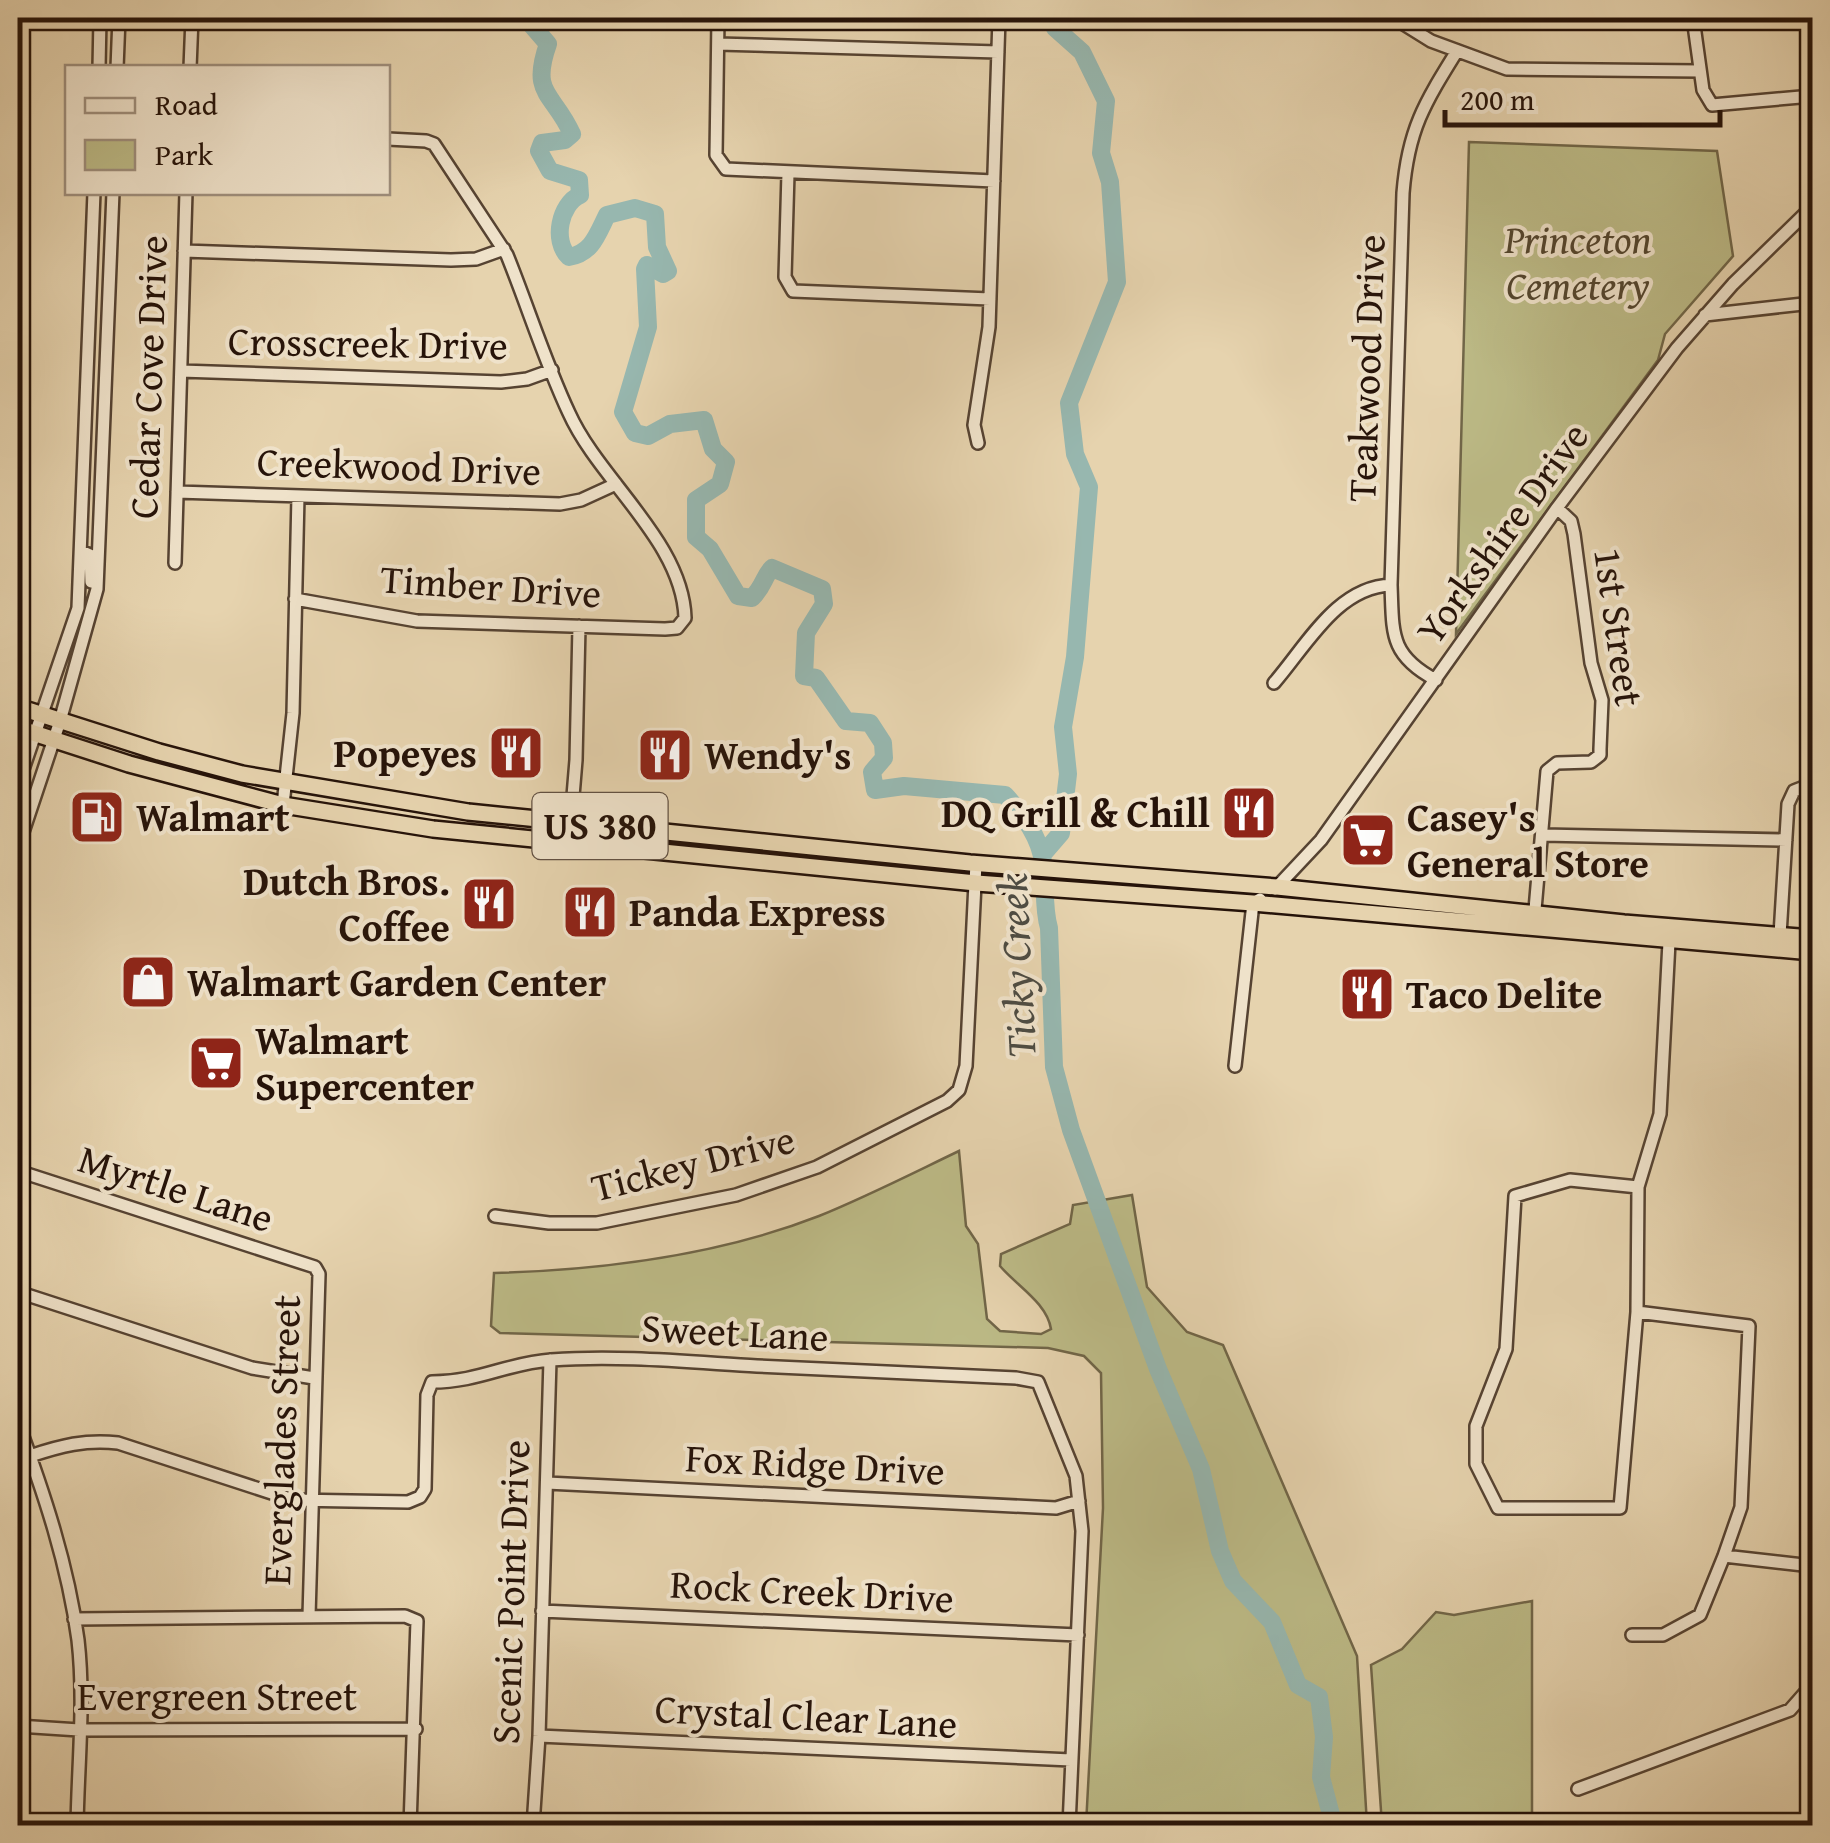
<svg xmlns="http://www.w3.org/2000/svg" width="1830" height="1843" font-family="'Gentium Book Plus',serif">
<rect width="100%" height="100%" fill="#e6d3ae"/>
<filter id="stains"><feTurbulence type="fractalNoise" baseFrequency=".002" numOctaves="4"/><feColorMatrix values="0 0 0 0 .2 0 0 0 0 .09 0 0 0 0 .02 0 0 0 .5 -.17"/></filter>
<radialGradient id="worn" r=".72"><stop offset=".6" stop-color="#630" stop-opacity="0"/><stop offset="1" stop-color="#630" stop-opacity=".3"/></radialGradient>
<path fill="#bcba86" stroke="#716648" stroke-width="2.5" d="M1469 142 1717 151 1733 256 1665 334 1658 360 1456 634Z
M959 1151 966 1226 978 1244 987 1319 1000 1331 1041 1334 1051 1329C1047 1303 1017 1286 1000 1266L1001 1254 1070 1224 1073 1205 1132 1195 1147 1287 1187 1332 1223 1345 1357 1656 1367 1825H1086L1103 1508 1101 1373 1084 1356 1048 1348 500 1333 491 1326 494 1273C600 1270 719 1255 819 1216 866 1197 913 1173 959 1151Z
M1532 1601V1825H1382L1371 1665 1402 1649 1436 1612 1454 1615Z"/>
<g fill="none" stroke-linecap="round" stroke-linejoin="round">
<path stroke="#97b7af" stroke-width="18" d="M520 18 529 22 548 44C530 95 553 92 572 134L565 140 542 143 539 151 550 171 579 180 580 195C560 204 552 241 569 257 592 253 597 235 607 215L635 208 655 214 657 247 668 271 663 274 647 265 645 269 648 327 623 412 635 433 648 436 670 424 704 420 713 449 726 462 720 484 696 500V537L710 549 738 596 752 598C764 586 764 576 772 568L822 589 824 604 806 633 804 676 816 678 846 721 870 723 883 743 884 758 872 772 875 790 904 786 1005 795C1020 811 1037 834 1042 856 1047 880 1042 904 1049 928L1054 1067 1071 1130 1158 1369 1201 1469 1220 1551 1233 1581 1272 1622 1298 1685 1319 1697 1324 1737 1321 1777 1334 1826
M1042 855 1061 833 1068 774 1063 727 1075 657 1089 487 1075 454 1069 403 1117 282 1110 182 1101 153 1106 101 1082 52 1055 28 1050 18"/>
<g stroke="#564332" stroke-width="16">
<path id="minor" d="M718 18 716 155 726 169 994 181
M1394 18 1431 41 1507 69 1700 71
M1693 18 1703 90 1712 105 1812 96
M718 44 998 52
M99 68 100 18
M117 68 119 18
M190 68 192 18
M788 173 785 277 793 291 990 299
M184 251 451 260 476 259 504 249
M1705 315 1812 303
M181 371 501 382 527 379 552 370
M978 443 974 425 989 327 999 18
M177 492 560 504 581 500 616 484
M81 551 90 555 91 582
M175 563 186 192
M295 599 417 621 665 629 677 628 685 618C683 542 599 480 569 413 545 362 528 307 507 255L434 144 426 141 388 139
M1436 680C1389 655 1393 633 1391 585L1403 193C1408 130 1424 104 1457 51
M1274 683C1307 645 1337 587 1391 585
M18 784 78 608 94 192
M283 805 293 713 298 496
M1543 835 1786 840
M569 844 576 760 579 626
M18 847 60 721 97 589 113 192
M1275 889 1321 840 1557 508 1677 348 1733 284 1812 207
M1534 921 1547 771 1557 763 1591 762 1600 755V749L1602 700 1591 663 1574 534 1571 521 1557 508
M1780 935 1788 804 1794 791 1812 784
M1235 1066 1253 903 1260 899
M18 1171 315 1267 319 1274 309 1616
M1638 1187 1570 1180 1515 1196 1506 1349 1476 1426V1464L1498 1508H1620L1637 1312 1638 1187 1660 1114 1669 942
M495 1216 549 1223H597L736 1195 817 1167 947 1101 959 1090 966 1066 976 863
M18 1292 252 1368 314 1378
M18 1423C44 1493 68 1565 78 1640 85 1701 78 1764 77 1826
M30 1456C60 1446 86 1439 118 1443L293 1500 408 1502 420 1497 425 1489 427 1395 432 1382C479 1382 507 1363 551 1360 619 1355 689 1362 757 1366 843 1370 930 1374 1016 1378L1038 1382 1076 1476 1082 1531 1069 1826
M547 1483 1056 1508 1079 1501
M1724 1556 1812 1566
M542 1611 1078 1635
M74 1619 405 1616 417 1621 410 1826
M1632 1635H1663L1700 1615 1724 1556 1741 1507 1749 1326 1637 1312
M18 1726 79 1730 416 1729
M539 1736 1071 1760
M1578 1789 1790 1710 1812 1685
M533 1826 539 1736 550 1360"/>
</g>
<g stroke="#261309" stroke-width="20">
<path id="highway" d="M18 707 159 752 242 774 468 812 970 863 1277 887 1624 923 1812 938
M18 728 129 764 283 805 433 829 976 883 1253 903 1812 952"/>
</g>
<use href="#minor" stroke="#efe2ca" stroke-width="11"/>
<use href="#highway" stroke="#e6d3ae" stroke-width="15"/>
</g>
<defs>
<g id="restaurant-square" transform="scale(2.875)"><rect x="-9" y="-9" width="18" height="18" rx="4" fill="#8f2418" stroke="#efe2ca"/><path d="M-5-6h1v4h1v-4h1v4h1v-4h1v5L-1.5 .5V6h-2V.5L-5-1ZM5-6V6H3V1.5H1.5Q1.5-4 5-6Z" fill="#fff"/></g>
<g id="fuel-square" transform="scale(2.875)"><rect x="-9" y="-9" width="18" height="18" rx="4" fill="#8f2418" stroke="#efe2ca"/><path d="M-5.5-6h7V0h2V4h1.3V-2.5L3-4.5l.8-.8L6-3V5H2.5V1h-1V6h-7ZM-4.2-4.7v3.2H.2V-4.7Z" fill="#fff"/></g>
<g id="supermarket-square" transform="scale(2.875)"><rect x="-9" y="-9" width="18" height="18" rx="4" fill="#8f2418" stroke="#efe2ca"/><path d="M-6-5.5h2.5l.6 2H6L4.5 2H-2.5L-4.4-4H-6ZM-1.5 3.2a1.3 1.3 0 1 0 .1 0ZM3 3.2a1.3 1.3 0 1 0 .1 0Z" fill="#fff"/></g>
<g id="shop-square" transform="scale(2.875)"><rect x="-9" y="-9" width="18" height="18" rx="4" fill="#8f2418" stroke="#efe2ca"/><path d="M-5-2.5h2.3a2.7 3.5 0 0 1 5.4 0H5L5.5 6h-11ZM-1.5-2.5h3a1.5 2.3 0 0 0-3 0Z" fill="#fff"/></g>
</defs>
<g fill-rule="evenodd">
<use href="#restaurant-square" x="516" y="753"/>
<use href="#restaurant-square" x="665" y="755"/>
<use href="#restaurant-square" x="1249" y="813"/>
<use href="#fuel-square" x="97" y="817"/>
<use href="#supermarket-square" x="1368" y="840"/>
<use href="#restaurant-square" x="489" y="904"/>
<use href="#restaurant-square" x="590" y="912"/>
<use href="#shop-square" x="148" y="982"/>
<use href="#restaurant-square" x="1367" y="994"/>
<use href="#supermarket-square" x="216" y="1063"/>
</g>
<g text-anchor="middle" stroke-width="8" stroke-linejoin="round" paint-order="stroke">
<rect fill="#efe2ca" stroke="#625143" stroke-width="2.5" x="532.5" y="793" width="135" height="66" rx="8"/>
<g font-size="38" font-weight="bold" fill="#261309">
<text x="600" y="839">US 380</text>
</g>
<g font-size="40" font-style="italic" fill="#53452e" stroke="#efe2ca">
<text x="1578" y="253">Princeton<tspan x="1578" dy="46">Cemetery</tspan></text>
</g>
<g font-size="40" fill="#261309" stroke="#efe2ca">
<text transform="translate(368 343) rotate(1)" y="14">Crosscreek Drive</text>
<text transform="translate(1366 368) rotate(-88)" y="14">Teakwood Drive</text>
<text transform="translate(148 377) rotate(-88)" y="14">Cedar Cove Drive</text>
<text transform="translate(399 466) rotate(2)" y="14">Creekwood Drive</text>
<text transform="translate(1502 533) rotate(-54)" y="14">Yorkshire Drive</text>
<text transform="translate(491 586) rotate(4)" y="14">Timber Drive</text>
<text transform="translate(1619 627) rotate(82)" y="14">1st Street</text>
<text transform="translate(693 1163) rotate(-14)" y="14">Tickey Drive</text>
<text transform="translate(176 1188) rotate(18)" y="14">Myrtle Lane</text>
<text transform="translate(735 1332) rotate(3)" y="14">Sweet Lane</text>
<text transform="translate(281 1440) rotate(-88)" y="14">Everglades Street</text>
<text transform="translate(815 1464) rotate(3)" y="14">Fox Ridge Drive</text>
<text transform="translate(812 1591) rotate(3)" y="14">Rock Creek Drive</text>
<text transform="translate(510 1592) rotate(-88)" y="14">Scenic Point Drive</text>
<text x="217" y="1710">Evergreen Street</text>
<text transform="translate(806 1716) rotate(3)" y="14">Crystal Clear Lane</text>
</g>
<g font-size="40" font-weight="bold" fill="#261309" stroke="#efe2ca" text-anchor="start">
<text x="477" y="767" text-anchor="end">Popeyes</text>
<text x="704" y="769">Wendy's</text>
<text x="1210" y="827" text-anchor="end">DQ Grill &amp; Chill</text>
<text x="136" y="831">Walmart</text>
<text x="1407" y="831">Casey's<tspan x="1407" dy="46">General Store</tspan></text>
<text x="450" y="895" text-anchor="end">Dutch Bros.<tspan x="450" dy="46">Coffee</tspan></text>
<text x="629" y="926">Panda Express</text>
<text x="187" y="996">Walmart Garden Center</text>
<text x="1406" y="1008">Taco Delite</text>
<text x="255" y="1054">Walmart<tspan x="255" dy="46">Supercenter</tspan></text>
</g>
<g font-size="42" font-style="italic" fill="#4e4c43" stroke="#efe2ca">
<text transform="translate(1016 966) rotate(-93)" y="15">Ticky Creek</text>
</g>
</g>
<rect width="1830" height="1843" fill="none" stroke="#e6d3ae" stroke-width="60"/>
<rect x="20" y="20" width="1790" height="1803" fill="none" stroke="#261309" stroke-width="5"/>
<rect x="30" y="30" width="1770" height="1783" fill="none" stroke="#261309" stroke-width="2.5"/>
<rect x="65" y="65" width="325" height="130" fill="#efe2ca" stroke="#9f8f7d" stroke-width="2.5"/>
<rect x="85" y="98" width="50" height="15" fill="#efe2ca" stroke="#9f8f7d" stroke-width="2.5"/>
<text x="155" y="115" font-size="30" fill="#261309">Road</text>
<rect x="85" y="140" width="50" height="30" fill="#bcba86" stroke="#9f8f7d" stroke-width="2.5"/>
<text x="155" y="165" font-size="30" fill="#261309">Park</text>
<path d="M1445 110v15h275v-15" fill="none" stroke="#261309" stroke-width="5"/>
<text x="1460" y="110" font-size="30" fill="#261309" stroke="#efe2ca" stroke-width="8" paint-order="stroke">200 m</text>
<rect width="100%" height="100%" filter="url(#stains)"/>
<rect width="100%" height="100%" fill="url(#worn)"/>
</svg>
